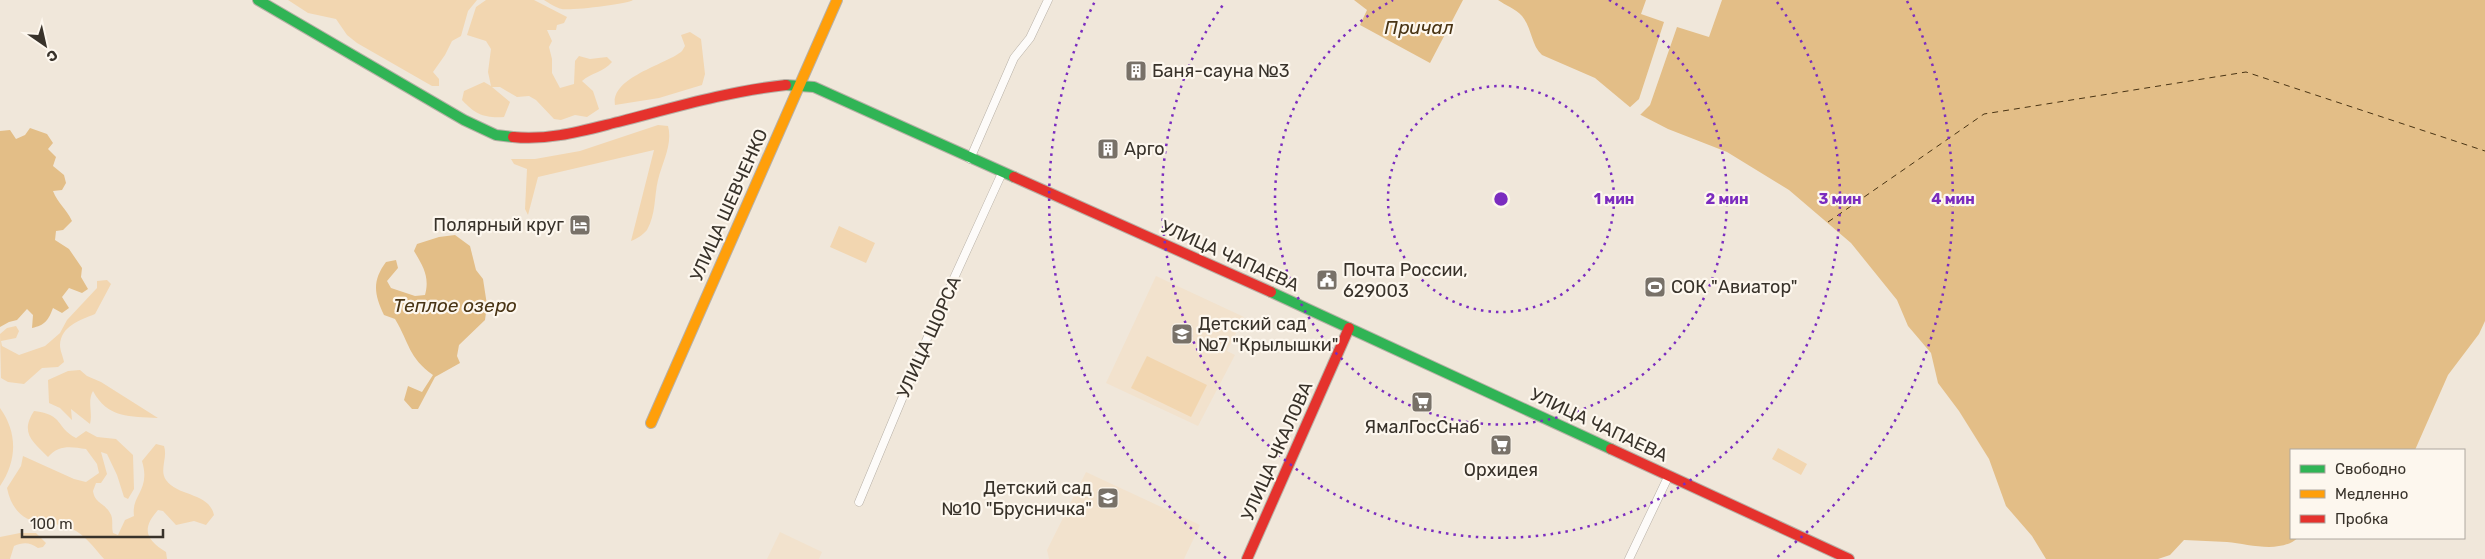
<svg xmlns="http://www.w3.org/2000/svg" width="2485" height="559" font-family="Rubik,sans-serif">
<rect width="100%" height="100%" fill="#f0e7da"/>
<path fill="#f2e2cd" d="M1156 276 1244 317 1227 351 1235 355 1198 426 1106 383Z
M1086 472 1200 525 1184 559H1049L1047 550Z
M780 532 822 552 819 559H767Z"/>
<path fill="#f2d6b0" d="M288 0H477L468 11 461 36 452 41 445 55 433 72 439 79V86H432L357 43 347 35 336 19 308 13Z
M486 0H534L567 17 564 23 557 25 556 30H547L552 41 549 47 552 59V73L560 88 574 84 575 61 579 56 590 59 607 57 612 62C604 72 591 73 582 81L593 91 599 109 587 117 575 115 561 120 554 119 536 100 529 96 517 97 500 87H492L510 102 504 117C484 118 476 115 462 100L464 91 484 82 491 86 488 72 491 49 486 41 467 35 476 7Z
M544 0H633C628 4 569 11 562 9 556 8 549 3 544 0Z
M690 32 701 39 705 74 702 85 659 98 615 105C610 77 668 64 682 51L685 46 681 35Z
M658 125 668 126C673 144 662 163 658 180 654 197 656 214 647 230 643 235 636 239 631 241L654 150 538 177 528 215 525 209 527 169 514 164 511 159H535L580 151Z
M839 226 875 243 866 263 830 247Z
M107 280 111 284 95 314C80 320 61 326 60 345 60 351 63 356 64 362L58 367 42 368 24 384 8 382 1 378 0 334 7 328 16 326 19 331 16 338 1 341 2 346 19 355 45 346 52 340 60 333 67 320 97 288V281Z
M1147 356 1207 385 1191 417 1131 388Z
M80 370 87 376 101 382 158 418C130 416 108 419 93 391 87 401 93 413 90 424L71 409 72 420 60 408 49 403 48 380 68 371Z
M0 408C18 433 17 461 0 486Z
M34 411C65 415 55 427 76 438L86 431 97 437 116 439 133 455 134 489 128 499 124 497 117 475 107 454 101 452 107 474 101 483H96L93 491C95 504 104 502 110 513 114 519 111 526 113 533L118 535 125 520 134 516C131 494 151 491 142 461L156 444 164 446C168 458 159 470 166 480 178 497 209 492 214 515L206 525 194 521 176 525 163 511 158 510C141 529 146 540 166 552L167 559H104C93 547 86 535 70 528 61 523 53 525 43 523 22 521 11 508 7 488L21 466 23 456 74 479 86 482 99 473 97 464 86 449C72 447 59 444 48 457 32 441 20 433 34 411Z
M1778 448 1807 464 1801 475 1772 459Z
M20 533H36L46 543 43 547 38 548C30 542 23 542 14 546L10 559H0V537Z"/>
<path fill="#e3be87" d="M1354 0H1463L1430 63 1360 25 1367 10Z
M1498 0H2485V321L2479 334 2448 375 2415 450H2291V538H2298C2279 554 2249 544 2227 542 2213 541 2199 541 2184 540L2170 555 2158 559H2046L2032 536 2006 506 1989 459 1959 411 1938 383 1931 353 1908 326 1897 300 1851 243 1789 190 1727 152 1668 129 1637 113 1595 78 1542 55C1531 45 1532 28 1522 16 1516 9 1505 5 1498 0Z
M30 128 47 134 53 143 48 149 56 157 53 166 64 175 66 183 62 190 53 191C58 204 66 208 72 221L63 230 56 231 55 240 69 249 82 268 81 277 88 289 82 293 69 288 62 297 69 308 62 313 53 308C48 321 45 325 32 328L33 315 27 309 17 320 9 322 0 327V131L10 130 16 139 25 135Z
M455 235 470 246 476 270 483 279 487 305 485 320 459 345 457 356 460 363 435 377 418 409H412L404 400 408 386 422 392 433 375C408 357 410 344 395 319L384 315C374 294 372 281 386 262L396 260 398 268 387 281 391 288 415 296 425 295C430 277 423 266 414 251L417 244 439 237Z"/>
<path fill="#f0e7da" d="M1646 0H1722L1709 37 1677 27 1650 105 1639 116 1628 109 1639 99 1664 22 1641 14Z"/>
<g fill="none" stroke-linecap="round" stroke-linejoin="round">
<path stroke="#493414" stroke-width="1" stroke-dasharray="6 5" stroke-linecap="butt" d="M1828 222 1984 114 2246 72 2485 151"/>
<g stroke="#b7b0a6" stroke-width="9">
<path id="street" d="M970 159 1014 58 1030 38 1048 0
M859 502 934 322 1002 173
M1629 559 1669 475"/>
</g>
<g stroke="#b7b0a6" stroke-width="12">
<path id="fast" d="M258 0 464 120 496 135 513 137
M786 85 814 87 1014 177
M1271 292 1611 449"/>
</g>
<g stroke="#b7b0a6" stroke-width="12">
<path id="slow" d="M651 423 837 0"/>
</g>
<g stroke="#b7b0a6" stroke-width="12">
<path id="jam" d="M513 137C550 141 585 130 622 121 676 107 730 91 786 85
M1014 177 1271 292
M1611 449 1849 559
M1247 559 1349 328"/>
</g>
<use href="#street" stroke="#fdfbf9" stroke-width="8"/>
<use href="#fast" stroke="#30b455" stroke-width="10"/>
<use href="#slow" stroke="#ff9f0a" stroke-width="10"/>
<use href="#jam" stroke="#e5322d" stroke-width="10"/>
</g>
<g fill="none" stroke="#7b2cbf" stroke-width="2.5" stroke-dasharray="2.5 5">
<circle cx="1501" cy="199" r="113"/>
<path d="M1609 0A226 226 0 1 1 1393 0"/>
<path d="M1777 2A339 339 0 1 1 1225 2"/>
<path d="M1226 558A452 452 0 0 1 1095 1M1907 1A452 452 0 0 1 1776 558"/>
</g>
<defs>
<g id="building-square" transform="scale(1.125)"><rect x="-9" y="-9" width="18" height="18" rx="4" fill="#787168" stroke="#fdf7ee"/><path d="M-4-6H4V6H1V3H-1V6H-4ZM-2.5-4.3h1.7v1.8h-1.7ZM.8-4.3h1.7v1.8H.8ZM-2.5-1h1.7V.8h-1.7ZM.8-1h1.7V.8H.8Z" fill="#fff"/></g>
<g id="hotel-square" transform="scale(1.125)"><rect x="-9" y="-9" width="18" height="18" rx="4" fill="#787168" stroke="#fdf7ee"/><path d="M-6-4.5h1.5V1H6V5H4.5V3h-9V5H-6ZM-4 0a1.8 1.8 0 1 1 3.6 0ZM.5 0V-2.5h3Q6-2.5 6 0Z" fill="#fff"/></g>
<g id="civic-square" transform="scale(1.125)"><rect x="-9" y="-9" width="18" height="18" rx="4" fill="#787168" stroke="#fdf7ee"/><path d="M-.6-6.5H3V-4.5H.6V-3L4-1V1h2V6H-6V1h2V-1L-.6-3ZM-1.2 2.5V6h2.4V2.5Z" fill="#fff"/></g>
<g id="stadium-square" transform="scale(1.125)"><rect x="-9" y="-9" width="18" height="18" rx="4" fill="#787168" stroke="#fdf7ee"/><path d="M0-5a6.5 5 0 1 0 0 10a6.5 5 0 1 0 0-10ZM-3.5-1.8h7v3.6h-7Z" fill="#fff"/></g>
<g id="school-square" transform="scale(1.125)"><rect x="-9" y="-9" width="18" height="18" rx="4" fill="#787168" stroke="#fdf7ee"/><path d="M0-5L7-2L0 1L-7-2ZM-4 1L0 2.5L4 1V4Q0 6-4 4Z" fill="#fff"/></g>
<g id="supermarket-square" transform="scale(1.125)"><rect x="-9" y="-9" width="18" height="18" rx="4" fill="#787168" stroke="#fdf7ee"/><path d="M-6-5.5h2.5l.6 2H6L4.5 2H-2.5L-4.4-4H-6ZM-1.5 3.2a1.3 1.3 0 1 0 .1 0ZM3 3.2a1.3 1.3 0 1 0 .1 0Z" fill="#fff"/></g>
</defs>
<g fill-rule="evenodd">
<use href="#building-square" x="1136" y="71"/>
<use href="#building-square" x="1108" y="149"/>
<use href="#hotel-square" x="580" y="225"/>
<use href="#civic-square" x="1327" y="280"/>
<use href="#stadium-square" x="1655" y="287"/>
<use href="#school-square" x="1182" y="334"/>
<use href="#supermarket-square" x="1422" y="402"/>
<use href="#supermarket-square" x="1501" y="445"/>
<use href="#school-square" x="1108" y="498"/>
</g>
<g text-anchor="middle" stroke-width="4.5" stroke-linejoin="round" paint-order="stroke">
<g font-size="18" fill="#38322a" stroke="#fdf7ee" text-anchor="start">
<text x="1152" y="77">Баня-сауна №3</text>
<text x="1124" y="155">Арго</text>
<text x="564" y="231" text-anchor="end">Полярный круг</text>
<text x="1343" y="276">Почта России,<tspan x="1343" dy="21">629003</tspan></text>
<text x="1671" y="293">СОК "Авиатор"</text>
<text x="1198" y="330">Детский сад<tspan x="1198" dy="21">№7 "Крылышки"</tspan></text>
<text x="1422" y="433" text-anchor="middle">ЯмалГосСнаб</text>
<text x="1501" y="476" text-anchor="middle">Орхидея</text>
<text x="1092" y="494" text-anchor="end">Детский сад<tspan x="1092" dy="21">№10 "Брусничка"</tspan></text>
</g>
<g font-size="18" fill="#38322a" stroke="#fdf7ee">
<text transform="translate(729 205) rotate(-66)" y="6">УЛИЦА ШЕВЧЕНКО</text>
<text transform="translate(1230 256) rotate(24)" y="6">УЛИЦА ЧАПАЕВА</text>
<text transform="translate(929 337) rotate(-66)" y="6">УЛИЦА ЩОРСА</text>
<text transform="translate(1599 425) rotate(25)" y="6">УЛИЦА ЧАПАЕВА</text>
<text transform="translate(1277 451) rotate(-66)" y="6">УЛИЦА ЧКАЛОВА</text>
</g>
<g font-size="19" font-style="italic" fill="#493414" stroke="#fdf7ee">
<text x="1419" y="34">Причал</text>
<text x="455" y="312">Теплое озеро</text>
</g>
</g>
<circle cx="1501" cy="199" r="8" fill="#7b2cbf" stroke="#fdf7ee" stroke-width="2.5"/>
<g font-size="15" text-anchor="middle" font-weight="bold" fill="#7b2cbf" stroke="#fdf7ee" stroke-width="4.5" stroke-linejoin="round" paint-order="stroke">
<text x="1614" y="204">1 мин</text>
<text x="1727" y="204">2 мин</text>
<text x="1840" y="204">3 мин</text>
<text x="1953" y="204">4 мин</text>
</g>
<rect x="2290" y="449" width="175" height="90" fill="#fdf7ee" stroke="#aea8a0"/>
<rect x="2300" y="465" width="25" height="8" fill="#30b455" stroke="#aea8a0"/>
<text x="2335" y="474" font-size="15" fill="#38322a">Свободно</text>
<rect x="2300" y="490" width="25" height="8" fill="#ff9f0a" stroke="#aea8a0"/>
<text x="2335" y="499" font-size="15" fill="#38322a">Медленно</text>
<rect x="2300" y="515" width="25" height="8" fill="#e5322d" stroke="#aea8a0"/>
<text x="2335" y="524" font-size="15" fill="#38322a">Пробка</text>
<g transform="translate(45 45) rotate(146)" stroke="#fdf7ee" stroke-width="4" paint-order="stroke">
<path d="M0-4L9 19L0 12L-9 19Z" fill="#38322a"/>
<text y="-8" font-size="14" font-weight="bold" text-anchor="middle" fill="#38322a">С</text>
</g>
<path d="M22 529v8h141v-8" fill="none" stroke="#38322a" stroke-width="2.5"/>
<text x="30" y="529" font-size="15" fill="#38322a" stroke="#fdf7ee" stroke-width="4" paint-order="stroke">100 m</text>
</svg>
